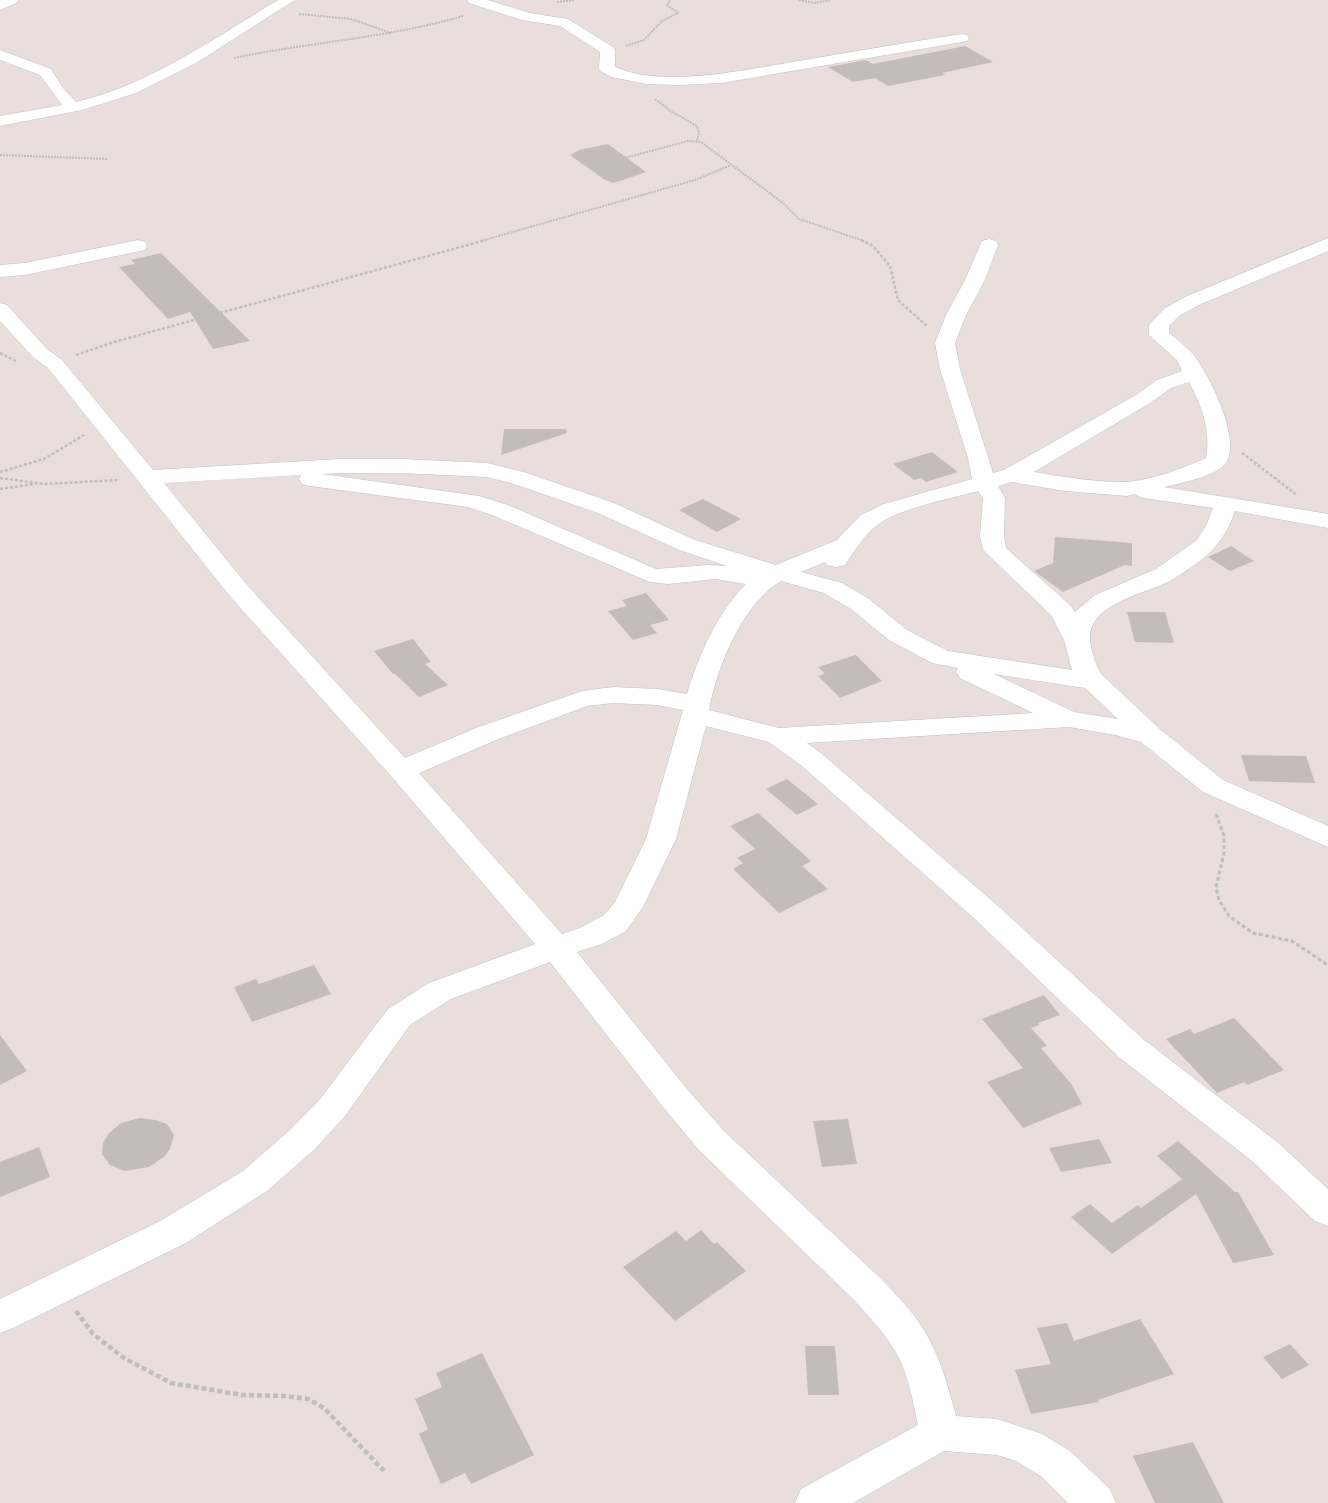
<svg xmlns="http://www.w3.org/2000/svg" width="1328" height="1503" font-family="'PT Sans Narrow',sans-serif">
<rect width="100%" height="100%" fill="#e9dedc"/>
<path fill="#c4bcbb" d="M965 46 993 62 942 73 945 75 888 86 875 78 853 82 828 67 866 60 873 64Z
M608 144 646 172 614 183 605 180 570 155 579 150Z
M161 253 250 341 213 349 190 312 168 319 119 267 135 264 131 260Z
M504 429H566L567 433 501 455Z
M932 452 958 472 926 482 921 478 914 480 893 464Z
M703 499 741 519 717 532 679 510Z
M1055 537 1132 543V566L1125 565 1063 592 1034 571 1053 563Z
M1231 546 1254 561 1230 571 1208 557Z
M646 593 669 620 650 625 657 633 633 640 608 611 627 606 622 600Z
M1127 612H1165L1174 643 1135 642Z
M413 639 431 662 425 664 448 685 419 697 395 674H393L374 651Z
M856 655 882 681 840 698 818 676 825 674 818 667Z
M1241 755 1306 756 1315 783 1249 781Z
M787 779 818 804 797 815 766 789Z
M758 813 811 861 802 866 828 889 779 913 733 869 743 863 737 858 755 849 730 826Z
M314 965 331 994 252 1022 234 987 256 979 259 984Z
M1044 995 1060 1015 1038 1023 1039 1025 1031 1028 1047 1046 1041 1048 1072 1085 1082 1104 1023 1128 987 1082 1023 1068 982 1019Z
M1234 1018 1284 1070 1247 1085 1244 1082 1217 1093 1166 1039 1190 1029 1194 1034Z
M0 1035 27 1071 0 1085Z
M140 1118 155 1120 167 1124 174 1135 170 1149 165 1156 149 1167 125 1171 110 1165 102 1154 103 1143 109 1133 121 1123Z
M848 1119 857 1164 822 1167 813 1121Z
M1099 1139 1112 1163 1061 1172 1049 1148Z
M1178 1141 1235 1192H1238L1274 1255 1233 1263 1196 1194 1112 1254 1071 1217 1090 1204 1112 1223 1138 1205 1141 1208 1182 1179 1157 1156Z
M39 1147 50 1177 0 1197V1162Z
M701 1230 714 1244 717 1242 746 1271 675 1321 623 1267 676 1231 686 1241Z
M1140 1319 1174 1374 1098 1400 1099 1402 1031 1414 1015 1370 1051 1364 1037 1328 1067 1323 1074 1341Z
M1290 1344 1309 1365 1282 1379 1263 1357Z
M805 1346H835L839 1395H808Z
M482 1353 534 1455 471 1484 465 1473 441 1484 419 1434 428 1429 415 1399 442 1387 436 1373Z
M1193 1442 1224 1503H1155L1133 1456Z"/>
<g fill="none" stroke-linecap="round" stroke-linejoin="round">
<g stroke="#bdc5c9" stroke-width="1">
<path id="street" d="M0 0H18L16 3 0 10Z
M278 0H295L196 63 136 93 82 110 0 126V116L62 105 40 75 0 60V50L51 69 63 88 76 102C151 84 213 39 278 0Z
M467 0H488L529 13 568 19 613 47 615 50V67C665 90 757 67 811 59 861 50 912 42 962 34L967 35 969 38 967 41 962 42 721 83 679 85 646 84 612 77 602 72 599 69 600 52 560 26 522 20 469 3Z
M1328 238V251L1201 304 1179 316 1169 326V333C1177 340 1186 346 1192 353 1207 370 1245 444 1224 465 1213 477 1180 483 1164 487L1328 514V528L1235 511C1223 546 1205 559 1175 578 1148 595 1081 602 1091 647 1094 658 1096 666 1102 675L1161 730 1223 780 1328 826V847L1203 792 1141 742 1115 735 1069 727 807 743 822 754 998 906 1144 1040 1276 1141 1328 1189V1226L1315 1221 1252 1161 1120 1058 976 920 802 766 769 742 706 726 676 839 643 907 626 931 602 944 577 952 687 1089 723 1130 880 1278C898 1296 917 1316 929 1339 942 1363 949 1390 956 1416L997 1419 1042 1434 1070 1451 1110 1489 1116 1503H1068L1042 1477 1016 1461 997 1455 944 1451 853 1503H795L801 1489 918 1425C913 1402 909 1378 899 1358 888 1336 870 1318 854 1300L699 1150 663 1107 550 962 451 999 410 1025 345 1116 315 1149 267 1191 186 1243 13 1328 0 1333V1299L160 1221 243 1171 291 1129 321 1098 388 1009 429 983 535 944 391 776 229 595 48 368 33 357 0 321V303L7 305 47 349 62 360 153 470 340 459H402L487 463 527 473 614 503 695 540 776 565 837 540 861 515 884 504 972 479 968 458 940 369 935 343 946 315 965 280 982 241 989 239 996 241 998 245 985 280 966 315 955 343 960 369 993 473 1004 470 1136 395 1157 380 1182 371 1177 360 1149 335V325L1165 308 1187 296ZM1189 382C1202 407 1211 429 1206 458 1187 467 1146 482 1125 482 1095 482 1063 477 1034 472L1150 403 1171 388ZM340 473H402L487 477 511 483 598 513 679 550 727 566 708 565 656 569 508 505 479 496 322 474ZM301 475 299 479 302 484 310 486 468 507 492 515 650 582 668 584 715 579 746 584C717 613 699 655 687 694L657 689 613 687 582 691 476 728 405 758 247 585 164 483ZM1012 482 1065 491 1127 496 1134 494 1143 498 1213 508 1206 526 1197 540 1156 569 1095 595 1075 612 1071 606 1006 548 1004 536 1005 498 998 486ZM978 491 983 498 980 536 983 550 1051 615 1064 640 1072 670 948 651 907 630 869 599 842 583 801 572 825 562 827 565 836 567 845 565C854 551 863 537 876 526 896 509 952 498 978 491ZM781 581 824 593 851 609 889 640 932 663 958 668 956 672 960 678 1033 713 779 728 709 710C717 667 742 604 781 581ZM994 674 1085 688 1118 719 1074 712ZM613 703 657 705 683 710 646 839 615 902 604 915 580 928 562 934 419 773 496 740 587 706Z
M138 240 145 242 147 246 145 250 25 275 0 277V265L25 263Z"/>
</g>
<path stroke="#bebebe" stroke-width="2" stroke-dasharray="2 1" stroke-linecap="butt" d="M799 0 815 3 831 0
M557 2 575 0
M299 14 351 19 391 33
M626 46 644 40 662 21 678 13 667 5 670 0
M234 58C310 42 388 38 463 16
M655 99 672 112 697 126 699 133 697 141
M0 155 108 159
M591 167 688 141 701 142 783 203 799 219 864 241
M481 241 695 180 731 165"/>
<path stroke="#bebebe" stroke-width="2.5" stroke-dasharray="3 2" stroke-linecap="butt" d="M861 240 873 246 890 266 898 300 928 327
M0 353 16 361
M76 355 114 342 486 240
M1242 453 1297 495
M0 472 44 459 84 435
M0 478 44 484 119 480
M0 489 35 484"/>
<path stroke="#bebebe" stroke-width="3" stroke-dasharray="4 2.5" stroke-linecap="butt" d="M1216 814 1224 836V853L1216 888 1219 900 1229 916 1253 933 1292 941 1328 965"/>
<path stroke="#bebebe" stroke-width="4.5" stroke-dasharray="5 3" stroke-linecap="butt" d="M76 1311 93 1334 124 1358 171 1383 242 1395 284 1396 308 1399 324 1408 384 1471"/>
<use href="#street" fill="#fff" fill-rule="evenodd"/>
</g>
</svg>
